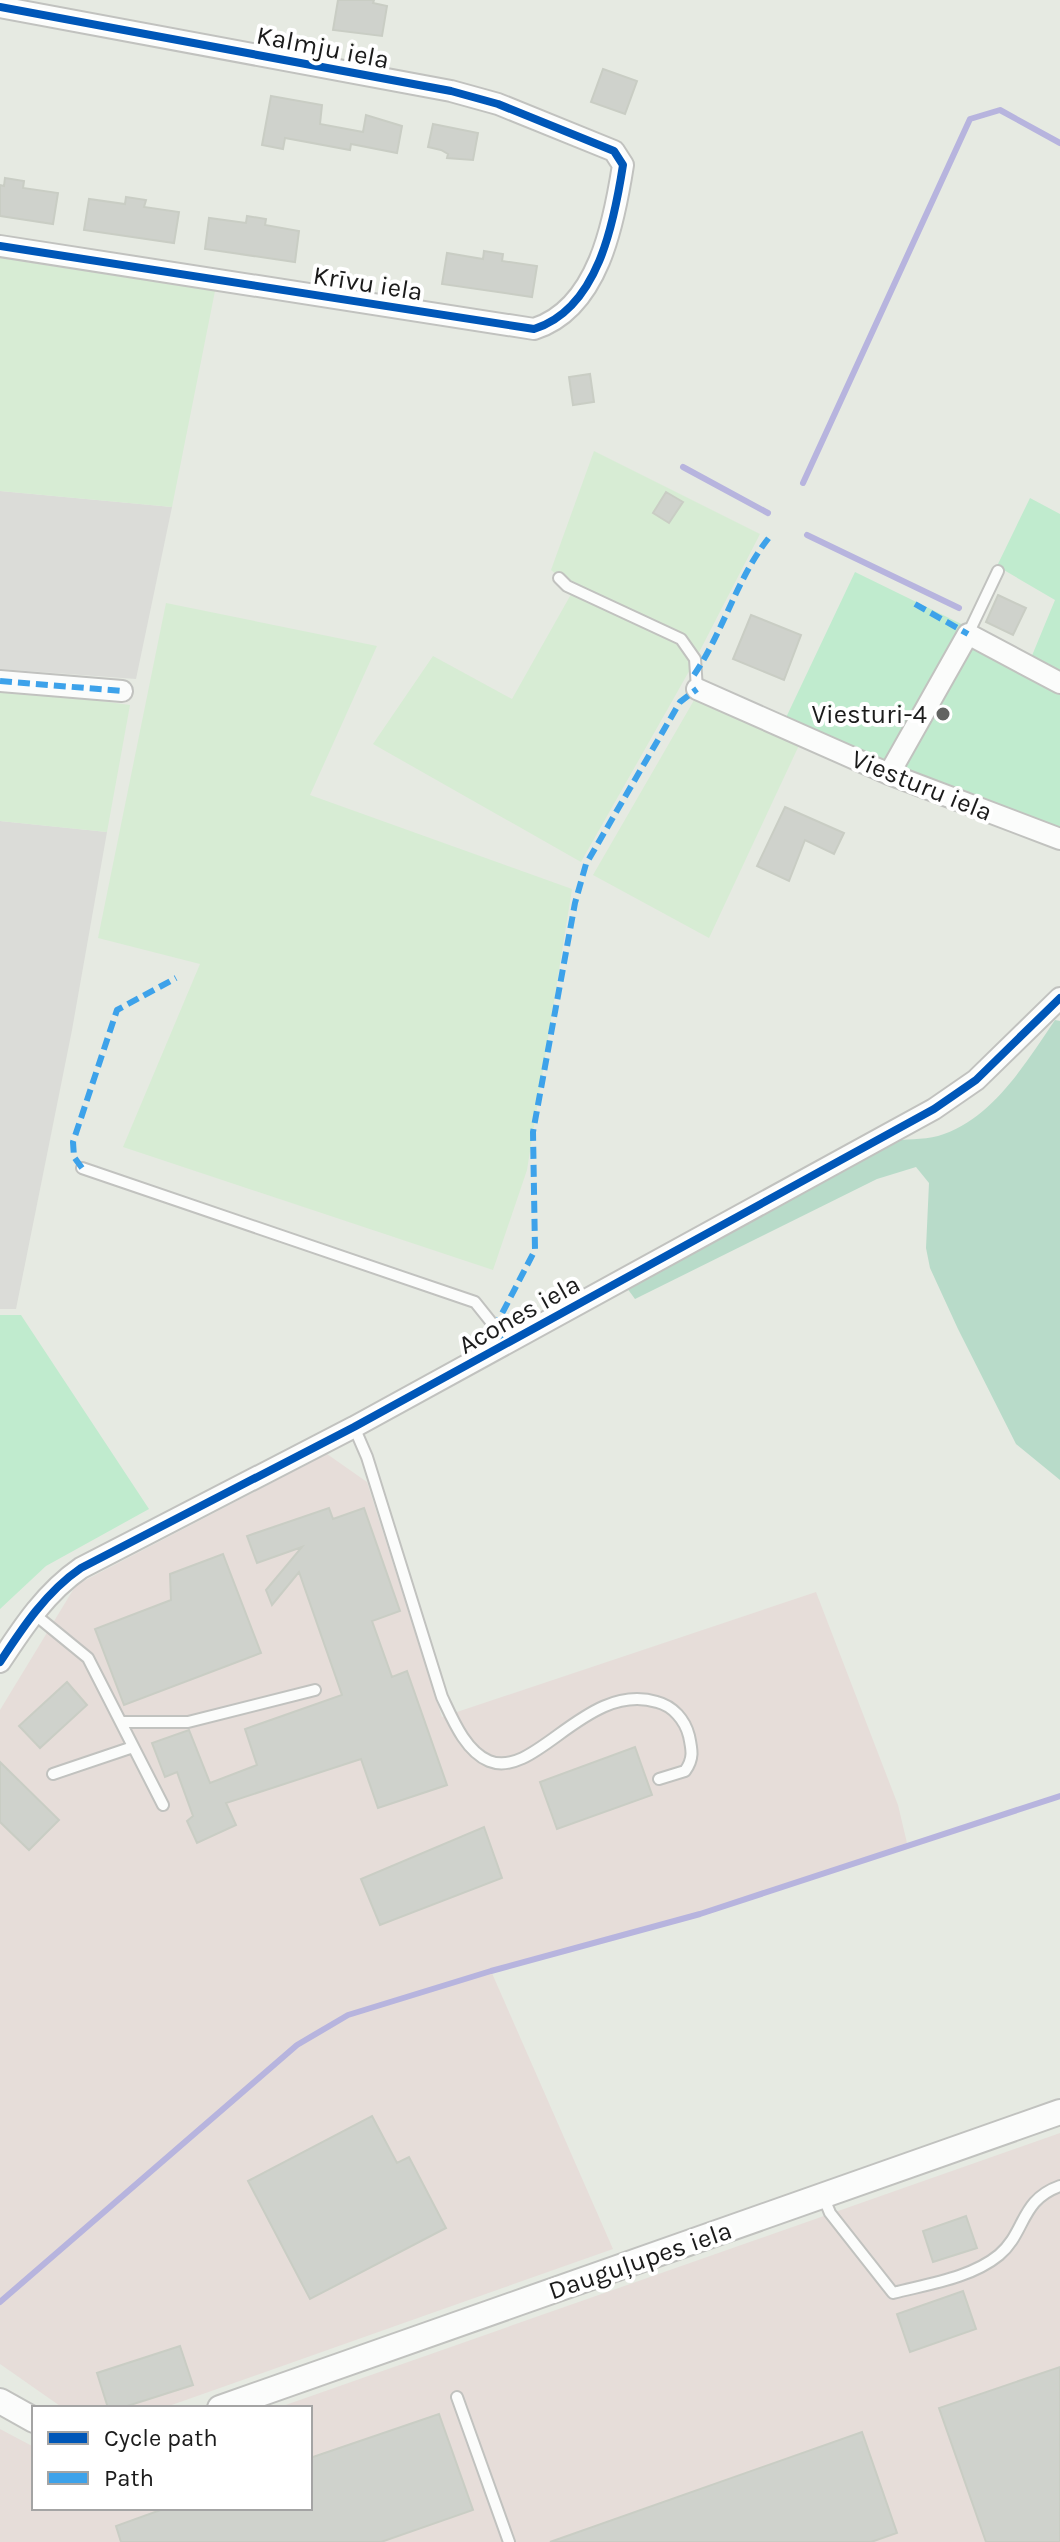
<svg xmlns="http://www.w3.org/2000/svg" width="1060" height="2542" font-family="Karla,sans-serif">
<rect width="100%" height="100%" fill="#e6eae2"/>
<path fill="#dbdcd8" d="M0 491 172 507 136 679 0 669Z
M0 821 107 832 72 1030 16 1309H0Z"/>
<path fill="#e6ddd9" d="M327 1454 367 1482 442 1717 816 1592 898 1805 907 1843 700 1914 491 1971 613 2249 166 2407 63 2408 0 2364V1710L76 1585Z
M1060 2133V2542H0V2429L34 2447V2508H310V2408H277Z"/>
<path fill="#d7ecd4" d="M0 258 215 291 172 507 0 491Z
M594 451 760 534 692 666 581 862 373 744 433 656 512 699 574 589 551 570Z
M166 603 377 646 310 795 572 889 527 1170 493 1270 123 1147 200 964 98 938Z
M0 687 130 705 107 832 0 821Z
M697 695 801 741 709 938 593 875Z"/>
<path fill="#c0ebce" d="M1030 498 1060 514V839L782 726 855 572 1031 658 1055 600 997 566Z
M0 1315H21L149 1509 46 1566 0 1609Z"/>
<path fill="#b8dbc9" d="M1055 1020 1060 1021V1480L1016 1444 958 1329 930 1268 926 1248 929 1183 916 1167 877 1179 635 1299 621 1280 889 1141C904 1139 923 1140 938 1136 992 1120 1025 1064 1055 1020Z"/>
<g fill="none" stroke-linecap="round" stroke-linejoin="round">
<path stroke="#b7b4de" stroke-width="6" d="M683 467 768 513
M803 483 970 119 1000 110 1060 143
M807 535 959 608
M0 2302 297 2045 348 2015 491 1971 700 1914 1060 1796"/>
</g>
<path fill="#cfd2cc" stroke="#c9cdc4" stroke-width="2" d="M338 0H374L373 3 387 6 382 36 333 30Z
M603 69 637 81 625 114 591 102Z
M271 96 322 105 320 124 363 132 366 115 402 126 397 153 351 144 350 150 285 138 283 149 262 145Z
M433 124 478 133 473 160 447 158 448 154 441 150 428 147Z
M5 178 24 181 23 188 58 193 53 224 0 216V185L4 186Z
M126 197 146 200 144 207 179 212 174 243 84 230 89 199 125 204Z
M247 216 266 219 265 225 299 231 295 262 205 249 209 218 246 223Z
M484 251 503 254 502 261 537 266 532 297 442 284 447 253 483 259Z
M590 374 594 402 573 405 569 377Z
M666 492 683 502 669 523 653 513Z
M998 595 1026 608 1013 635 986 622Z
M751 615 801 635 784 680 733 659Z
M785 807 844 833 834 854 805 840 789 881 757 866Z
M329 1508 333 1519 364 1508 400 1611 372 1621 392 1677 407 1671 447 1785 378 1808 361 1759 226 1803 236 1825 197 1843 187 1821 193 1816 177 1772 165 1777 152 1743 189 1730 210 1783 257 1765 245 1729 342 1695 299 1572 272 1605 266 1590 302 1547 257 1563 247 1536Z
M223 1554 261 1653 124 1705 95 1629 171 1600 170 1574Z
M67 1682 87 1705 40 1748 19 1726Z
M635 1747 652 1795 557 1829 540 1782Z
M0 1762 59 1820 29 1850 0 1822Z
M484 1827 502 1878 380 1925 361 1879Z
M372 2116 397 2163 409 2157 446 2228 310 2299 248 2181Z
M966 2216 977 2248 933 2262 923 2231Z
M963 2291 976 2329 910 2352 897 2314Z
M180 2346 193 2385 121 2408H108L97 2373Z
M1060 2367V2542H986L939 2408Z
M439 2414 473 2510 381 2542H121L116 2526 166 2508H310V2458Z
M862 2432 897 2533 871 2542H550Z"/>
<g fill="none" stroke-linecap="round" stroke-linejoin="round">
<g stroke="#c1c2bf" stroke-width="14">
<path id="service" d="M559 578 567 586 681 639 695 659 697 689
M968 634 998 571
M82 1168 475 1302 495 1327
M354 1427 367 1457 442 1697C452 1718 465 1751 489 1761 536 1780 586 1681 657 1702 673 1706 685 1720 689 1736 692 1750 694 1759 685 1771L659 1779
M33 1613 88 1658 163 1805
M121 1722H188L315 1690
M53 1774 133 1747
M823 2196 830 2213 893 2293C928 2284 971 2278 999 2255 1026 2232 1020 2200 1060 2186
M457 2397 509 2542"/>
</g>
<g stroke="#c1c2bf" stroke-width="24">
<path id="minor" d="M0 7 451 91 498 104 614 151 623 165C614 223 598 309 534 329L0 246
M0 681 122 691
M697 689 889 774 1060 839
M889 774 968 634 1060 683
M0 1662C23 1627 46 1592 81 1568L354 1427 934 1109 976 1080 1060 998"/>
</g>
<g stroke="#c1c2bf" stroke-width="28">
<path id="tertiary" d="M0 2401 34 2420
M220 2408 1060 2112"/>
</g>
<use href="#service" stroke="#fbfcfb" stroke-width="10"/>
<use href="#minor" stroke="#fbfcfb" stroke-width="20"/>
<use href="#tertiary" stroke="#fbfcfb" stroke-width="24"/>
<path stroke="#3da2ea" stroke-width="6" stroke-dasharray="12 6" stroke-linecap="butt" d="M915 604 968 634
M694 675C724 631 738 574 772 534
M0 681 122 691
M82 1168 74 1157 73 1142 117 1010 176 978
M504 1345 495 1327 535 1250 533 1132 575 903 586 864 680 702 697 689"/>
<g stroke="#fff" stroke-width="13">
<path id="cycleway" d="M0 7 451 91 498 104 614 151 623 165C614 223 598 309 534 329L0 246
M0 1662C23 1627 46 1592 81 1568L354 1427 934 1109 976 1080 1060 998"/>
</g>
<use href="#cycleway" stroke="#0057b8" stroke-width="8"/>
</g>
<circle fill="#626361" stroke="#fff" stroke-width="3" cx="943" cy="714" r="8"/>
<g text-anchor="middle" stroke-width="8" stroke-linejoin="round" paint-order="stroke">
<g font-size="26" fill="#1b1b1b" stroke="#fff">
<text transform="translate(323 47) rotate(11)" y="9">Kalmju iela</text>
<text transform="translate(368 283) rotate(9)" y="9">Krīvu iela</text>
<text transform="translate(922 785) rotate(22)" y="9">Viesturu iela</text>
<text transform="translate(519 1314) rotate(-29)" y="9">Acones iela</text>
<text transform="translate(640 2260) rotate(-19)" y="9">Dauguļupes iela</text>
</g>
<g font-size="26" fill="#1b1b1b" stroke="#fff" text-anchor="end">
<text x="927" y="723">Viesturi-4</text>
</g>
</g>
<rect x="32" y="2406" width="280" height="104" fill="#ffffff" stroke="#a4a4a4" stroke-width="2"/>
<rect x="48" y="2432" width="40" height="12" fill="#0057b8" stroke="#a4a4a4" stroke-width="2"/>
<text x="104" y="2446" font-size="24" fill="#1b1b1b">Cycle path</text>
<rect x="48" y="2472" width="40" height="12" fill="#3da2ea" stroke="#a4a4a4" stroke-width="2"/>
<text x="104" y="2486" font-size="24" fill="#1b1b1b">Path</text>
</svg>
